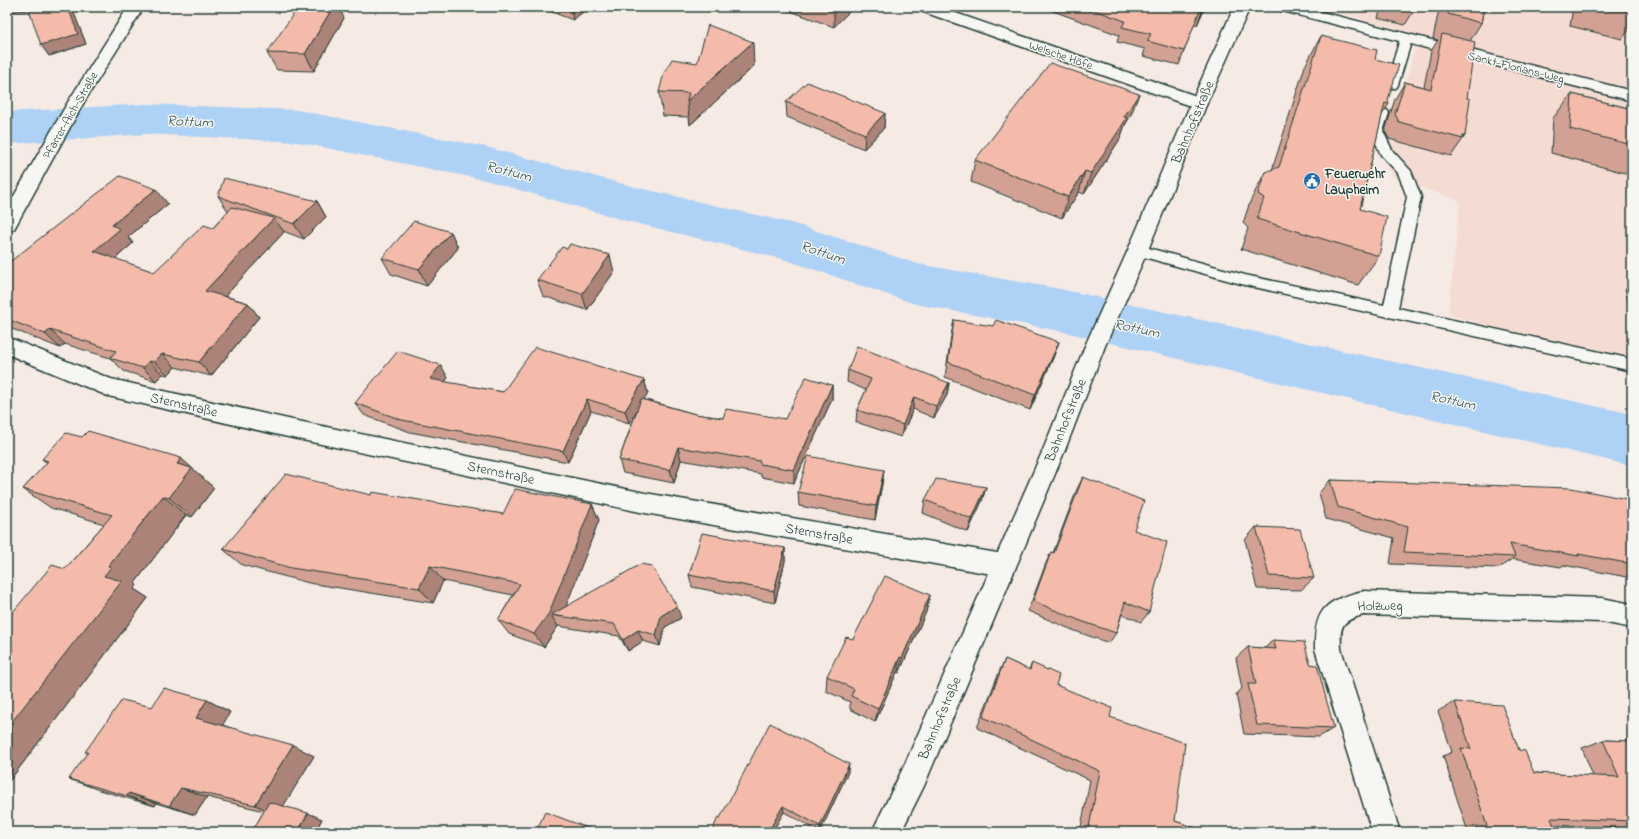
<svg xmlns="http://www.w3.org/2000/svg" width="1639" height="839" font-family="'Indie Flower',sans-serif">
<rect width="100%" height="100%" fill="#f6eae4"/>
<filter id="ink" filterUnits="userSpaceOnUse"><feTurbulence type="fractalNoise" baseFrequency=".025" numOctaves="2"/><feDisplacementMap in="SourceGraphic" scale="8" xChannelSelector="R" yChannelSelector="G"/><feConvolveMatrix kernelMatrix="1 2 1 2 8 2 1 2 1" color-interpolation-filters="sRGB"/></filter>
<g filter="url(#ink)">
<path fill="#f5dcd3" d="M1318 7H1632V370L1448 314 1460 201 1395 179 1385 164 1418 35Z"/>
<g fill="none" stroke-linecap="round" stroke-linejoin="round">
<path fill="#add2f6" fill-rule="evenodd" d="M146 104 297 110 486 147 623 184 795 224 918 264 1060 289 1632 414V466L1060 331 915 304 786 260 623 220 485 180 297 142 146 134 7 144V112Z"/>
<g stroke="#1f3d34" stroke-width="3">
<path id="service" d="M1406 36 1410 37 1412 39 1398 85 1396 88H1388L1386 85 1400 39 1402 37Z
M1383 109 1387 110 1389 113 1383 131 1392 150 1411 171 1421 197 1398 308 1632 359V371L1245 285 1133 254 1131 250 1133 246 1138 245 1245 275 1384 305 1407 197 1398 173 1381 155 1371 131 1379 110Z"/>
</g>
<g stroke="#1f3d34" stroke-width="3">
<path id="minor" d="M128 7H144L84 102 14 229 7 231V208L68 102Z
M915 7H938L1205 99 1207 103 1205 107 1199 108 1193 107 918 10Z
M1276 7H1302L1632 91V101L1279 10Z
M7 337 111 379 288 419 645 493 1003 554 1012 557 1015 565 1012 573 1003 576 645 513 288 437 108 396 7 354Z
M1363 591 1602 598 1632 604V628L1602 622 1363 615C1340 621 1340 627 1341 649L1400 832H1372L1315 649C1314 609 1326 600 1363 591Z"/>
</g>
<g stroke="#1f3d34" stroke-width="3">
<path id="secondary" d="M1234 7H1250L1207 103 1148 250 1105 346 1065 450 924 786 901 832H872L904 766 1043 450 1085 346 1128 250 1191 103Z"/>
</g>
<use href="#service" fill="#f6f6f2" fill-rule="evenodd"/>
<use href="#minor" fill="#f6f6f2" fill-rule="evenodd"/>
<use href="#secondary" fill="#f6f6f2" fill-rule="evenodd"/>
</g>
<path fill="#d2a193" stroke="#1f3d34" d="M7 7H85L72 8 86 44 49 56 30 10 7 12Z
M544 7H589L573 20 544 9Z
M779 7H854L834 27Z
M1042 7H1205L1197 25H1194L1179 65 1143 56 1145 49 1117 42 1119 35Z
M1381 7H1416L1405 25 1378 18Z
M1440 7H1484L1481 23 1470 41 1465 136 1451 156 1389 139 1385 131 1395 99 1405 82 1424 87 1431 51 1438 40 1433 39 1439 9Z
M1573 7H1632V26L1622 39 1570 26Z
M344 18 314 71 277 70 267 53Z
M1321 36 1375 59 1389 104 1382 115 1360 209 1379 256 1358 285 1241 249 1248 228 1243 223 1250 202 1265 172 1272 170 1305 66Z
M697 63 754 66 690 125 689 117 663 116 659 92Z
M1572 94 1632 109V175L1551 153 1553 118Z
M786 102 885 113 884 128 864 149 787 117Z
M1131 115 1125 125 1120 139 1084 194 1079 192 1062 218 971 182 975 160Z
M218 196 317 201 326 217 304 239 283 231 284 232 225 296 248 303 259 317 211 376 175 367 168 375 163 374 156 381 124 371 110 358 65 344 60 348 7 327V264L168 204 128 237 133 243 115 259 154 272 213 228 228 211Z
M451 232 458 248 427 286 391 274 382 258Z
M614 272 587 310 543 296 537 280Z
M1632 282V316L1625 289Z
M954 320 1059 342 1053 358 1030 410 945 377 951 336Z
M848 370 949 383 947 395 934 418 913 409 901 437 856 422 857 410 866 390 847 382Z
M448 378 444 382 503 392 644 380 648 393 643 399 695 414 723 418 785 419 832 385V399L794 483 761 477V474L681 460 674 483 623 473 619 460 637 409 629 423 591 411 568 462 410 432 364 415 355 403Z
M42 459 204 478 203 479 214 488 192 517 186 515 135 583 137 585 134 589 148 598 7 784V619L65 569 104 524 51 508 23 489 47 463Z
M884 470 882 484 875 520 799 506 798 492Z
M1083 477 1134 530 1149 612 1141 622 1122 614 1116 633 1109 643 1075 631 1028 611 1046 563 1051 552 1053 553 1077 489Z
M1330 480 1632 500V578L1563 565 1561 567 1512 559 1499 568 1390 564 1394 538 1326 519 1319 493Z
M986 487 982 501 968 532 923 513 925 500Z
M371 495 503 514 592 504 599 520 565 607 681 618 665 627 660 646 643 641 628 651 619 636 558 626 544 647 509 634 498 620 513 595 443 581 433 603 309 583 242 565 223 549Z
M1256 527 1314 578 1301 590 1257 589 1245 540Z
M785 548V561L775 603 692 587 689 575Z
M930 595 926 612 899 673 897 672 875 722 850 709V702L826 691 827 676 853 639Z
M1273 640 1310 664 1334 728 1319 737 1244 734 1236 694 1242 689 1236 658 1248 647 1265 648Z
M1005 659 1029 670 1032 663 1056 685 1110 717 1175 821 1207 832H1080L1090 780 977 728 999 672Z
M207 700 230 712 222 725 314 756 283 806 322 819 315 832H252L264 811 207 797 195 815 156 803 155 806 99 790 69 779 152 707Z
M1455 702 1519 750 1534 773 1593 776 1582 748 1603 740 1632 741V832H1622L1620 828 1553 825 1556 832H1468L1443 756 1452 752 1438 711Z
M848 772 820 832 784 812 772 832H712L720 818Z"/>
<path fill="#ab8378" stroke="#1f3d34" d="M68 7H71L72 8 86 44 49 56 41 45Z
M333 7H339L344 18 314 71 305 54Z
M570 7H589L573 20Z
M839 7H854L834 27V11Z
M1204 7H1205L1197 25 1202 11Z
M753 42 754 66 690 125 687 101Z
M1139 94 1131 115 1125 125 1120 139 1084 194 1091 173 1124 117Z
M885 113 884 128 864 149 865 134Z
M1085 171 1079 192 1062 218 1068 197Z
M156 189 168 204 128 237 133 243 107 266 94 251 112 225Z
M317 201 326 217 304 239 294 224Z
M274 218 284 232 217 305 205 291Z
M451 232 458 248 427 286 419 269Z
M610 255 614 272 587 310 582 294Z
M248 303 259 317 211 376 199 362Z
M50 330 65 344 60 348 45 334Z
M1059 342 1053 358 1030 410 1035 395Z
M162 354 175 367 168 375 154 362Z
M149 361 163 374 156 381 143 368Z
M441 365 448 378 437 392 430 379Z
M644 380 648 393 629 423 625 411Z
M949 383 947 395 934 418 936 406Z
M832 385V399L794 483V470Z
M914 397 913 409 901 437 903 425Z
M587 399 591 411 568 462 563 451Z
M678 447 681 460 674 483 670 470Z
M181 458 214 488 192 517 169 498 177 464Z
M884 470 882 484 875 520 876 506Z
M986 487 982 501 968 532 972 519Z
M163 496 186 515 135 583 137 585 134 589 148 598 7 784V728L104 576 108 566Z
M592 504 599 520 562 617 551 615 558 626 544 647 534 634Z
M785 548V561L775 603 774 591Z
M430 566 443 581 433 603 419 588Z
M930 595 926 612 899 673 902 658Z
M677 606 681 618 665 627 660 646 656 635 661 616Z
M638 630 643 641 628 651 623 640Z
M900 657 897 672 875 722 878 709Z
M207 700 230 712 220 730 196 718Z
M293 745 314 756 278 815 255 805Z
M849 764 848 772 820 832V826Z
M181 788 207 797 195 815 169 806Z
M129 793 156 803 155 806 127 796Z
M783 806 784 812 772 832H768Z
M308 813 322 819 315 832H298Z"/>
<path fill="#f4bbab" stroke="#1f3d34" d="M28 7H68L78 34 41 45Z
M298 7H333L305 54 267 53Z
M821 7H839L834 11Z
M1086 7H1204L1202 11 1200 10 1184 51 1147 41 1151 34 1122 27 1125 21Z
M1450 7H1484L1481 23 1448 14Z
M1611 7H1632V12Z
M708 25 753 42 687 101 689 93 659 92 664 73 672 59 697 63Z
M1442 34 1475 42 1467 98 1470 99 1465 136H1463V139L1399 122 1395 114 1405 82 1431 89Z
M1321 36 1377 50 1375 59 1399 65 1388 100 1389 104 1385 103 1360 209 1387 217 1379 256 1257 219 1264 198 1258 194 1265 172 1279 167Z
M1050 63 1139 94 1124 117 1127 118 1091 173 1085 171 1068 197 975 160Z
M807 82 885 113 865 134 786 102Z
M1572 94 1632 109V145L1570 129Z
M120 176 156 189 112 225 120 229 94 251 154 272 204 225 213 228 232 207 274 218 205 291 248 303 199 362 162 354 154 362 149 361 143 368 110 358 116 351 50 330 45 334 7 319V264Z
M224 178 317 201 294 224 218 196Z
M414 221 451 232 419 269 382 258Z
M570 244 610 255 582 294 537 280 562 247 567 249Z
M954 320 993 326 996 320 1059 342 1035 395 948 362Z
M857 346 949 383 936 406 914 397 903 425 857 410 871 379 848 370Z
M535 347 644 380 625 411 587 399 563 451 402 420 355 403 398 351 441 365 430 379 503 392Z
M806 377 832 385 794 470 760 464V461L678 447 670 470 619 460 641 399 695 414 723 418 726 409 785 419Z
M88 431 181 458 177 464 192 468 169 498 163 496 108 566 111 567 104 576 122 581 7 728V619L52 565 65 569 112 515 23 489 48 461 42 459 66 433 82 437Z
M808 456 884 470 876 506 798 492Z
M286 474 371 495 372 492 503 514 515 489 592 504 549 613 534 634 498 620 520 584 430 566 419 588 291 568 223 549Z
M1083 477 1144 501 1134 530 1167 542 1149 612 1125 602 1116 633 1081 621 1033 601 1051 552 1054 553Z
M936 479 986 487 972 519 925 500Z
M1330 480 1571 488 1632 500V564L1578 554 1579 556 1510 544 1515 557 1404 552 1408 527 1338 507Z
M1256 527 1300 529 1314 578 1269 576Z
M702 533 785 548 774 591 689 575Z
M641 564 651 566 677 606 661 616 656 635 638 630 623 640 614 624 551 615Z
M885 576 930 595 902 658 900 657 878 709 851 696 854 689 827 676 846 637 853 639Z
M1273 640 1304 642 1310 664 1317 665 1334 728 1257 725 1248 684H1256L1248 647 1276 649Z
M1005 659 1030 670 1032 663 1059 675 1056 685 1112 708 1110 717 1185 743 1175 821 1207 832H1088L1100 771 983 717Z
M164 688 207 700 196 718 293 745 255 805 181 788 169 806 129 793 127 796 69 779 88 752H85L122 700 152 707Z
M1455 702 1502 705 1519 750 1525 751 1534 773 1619 777 1603 740 1632 741V821L1551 818 1556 832H1489L1461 748 1471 749Z
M770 723 849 764 820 826 783 806 768 832H712L718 817 720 818Z
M269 802 308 813 298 832H252Z
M545 812 599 832H536Z"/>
</g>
<defs>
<g id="civic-disc" transform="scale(0.9)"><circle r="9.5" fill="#1f6fb2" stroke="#f6f6f2"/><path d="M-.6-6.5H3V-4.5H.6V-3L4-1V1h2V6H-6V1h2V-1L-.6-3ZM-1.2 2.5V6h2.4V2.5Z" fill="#fff"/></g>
</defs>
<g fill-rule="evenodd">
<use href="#civic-disc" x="1312" y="181"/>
</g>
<g text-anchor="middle" stroke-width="3" stroke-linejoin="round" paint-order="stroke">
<g font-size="12" fill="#1f3d34" stroke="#f6f6f2">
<text transform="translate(1061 55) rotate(19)" y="4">Welsche Höfe</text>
<text transform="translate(1516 67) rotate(14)" y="4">Sankt-Florians-Weg</text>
<text transform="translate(70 115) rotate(-60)" y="4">Pfarrer-Aich-Straße</text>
</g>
<g font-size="14" fill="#1f3d34" stroke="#f6f6f2">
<text transform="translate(1192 122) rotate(-67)" y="5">Bahnhofstraße</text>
<text transform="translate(184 404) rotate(13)" y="5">Sternstraße</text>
<text transform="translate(1065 420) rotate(-68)" y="5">Bahnhofstraße</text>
<text transform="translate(501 472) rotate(12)" y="5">Sternstraße</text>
<text transform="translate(819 533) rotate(10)" y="5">Sternstraße</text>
<text transform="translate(1380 605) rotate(-1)" y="5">Holzweg</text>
<text transform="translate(939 718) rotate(-67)" y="5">Bahnhofstraße</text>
</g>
<g font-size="14" font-weight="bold" fill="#1f3d34" stroke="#f6f6f2" text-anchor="start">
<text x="1325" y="178">Feuerwehr<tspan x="1325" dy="16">Laupheim</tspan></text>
</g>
<g font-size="15" font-style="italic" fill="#3b5b5b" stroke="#f6f6f2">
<text transform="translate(190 121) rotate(3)" y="5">Rottum</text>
<text transform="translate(509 171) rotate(15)" y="5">Rottum</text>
<text transform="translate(823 252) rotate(19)" y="5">Rottum</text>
<text transform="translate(1137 328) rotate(13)" y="5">Rottum</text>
<text transform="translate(1453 400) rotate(13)" y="5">Rottum</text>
</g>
</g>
<rect width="1639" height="839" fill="none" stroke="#f6f6f2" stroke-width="24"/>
<rect x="12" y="12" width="1615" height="815" fill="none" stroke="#1f3d34" stroke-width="1.5" filter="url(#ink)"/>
</svg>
